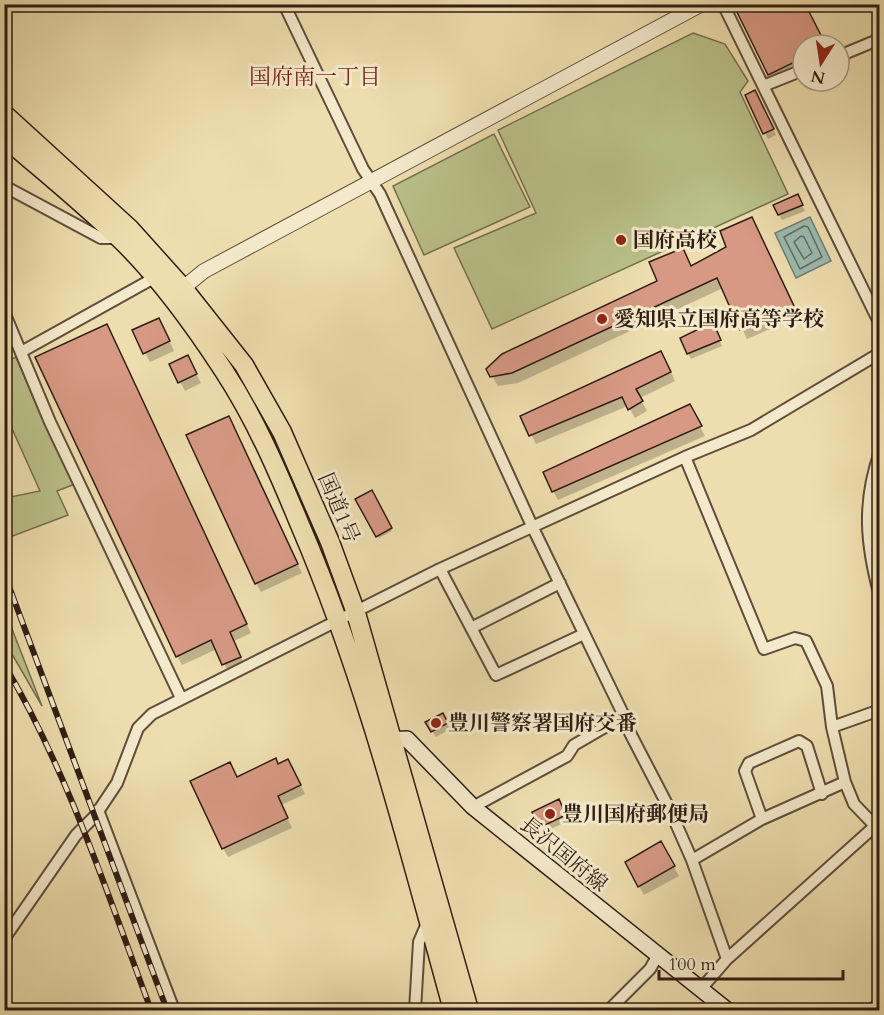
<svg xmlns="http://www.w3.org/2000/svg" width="884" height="1015" font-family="Cardo,'Noto Serif JP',serif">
<rect width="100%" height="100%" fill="#eedeaf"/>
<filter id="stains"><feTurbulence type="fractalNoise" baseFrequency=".00333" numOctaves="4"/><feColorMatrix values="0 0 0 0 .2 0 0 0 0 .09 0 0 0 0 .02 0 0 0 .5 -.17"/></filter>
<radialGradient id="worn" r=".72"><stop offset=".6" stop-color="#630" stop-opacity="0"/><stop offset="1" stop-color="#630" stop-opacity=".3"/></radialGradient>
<path fill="#bac18a" stroke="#756f4f" stroke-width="1.5" d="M693 33 725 44 748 81 740 92 788 194 492 329 454 248 536 213 498 130Z
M494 134 530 207 424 255 393 186Z
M16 357 38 409 75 484 57 491 68 515 5 539V498L40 491 5 413V362Z
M4 611H5L42 706 5 642Z"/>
<path fill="#9abbb0" stroke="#707c72" stroke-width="1.5" d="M810 217 831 261 796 278 775 233Z"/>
<path fill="#0003" d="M739 4 825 45H803V73L776 86Z
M747 96 757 98 776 135 768 139Z
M797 196 805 211 782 220 779 214Z
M758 229 798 317 747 339 723 288 518 383 498 386 488 369 710 259 709 256Z
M164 328 174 351 150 362 145 353Z
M4 329 13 354 4 357Z
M715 330 722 346 691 359 688 353Z
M112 335 251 633 234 641 245 666 229 673 217 649 182 665 177 656Z
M666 362 675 381 640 398 647 411 635 418 628 406 536 444 522 417Z
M171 364 192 366 201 383 185 391Z
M694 415 705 436 558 500 553 491Z
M233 426 302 573 261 592 256 583Z
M371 492 392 531 379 538 357 500Z
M442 715 450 729 436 737 427 723Z
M278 765 293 770 305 794 281 805 292 828 228 857 223 848 237 778Z
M562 807 568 821 544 832 541 827Z
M660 843 679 876 644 895 639 886Z"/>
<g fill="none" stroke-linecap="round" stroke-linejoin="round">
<path stroke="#656c62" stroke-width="1.5" d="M804 226 808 227 822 257 800 269 784 237Z
M801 236 804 237 812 253 804 259 794 242Z"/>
</g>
<path fill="#d79984" stroke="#301d14" stroke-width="1.5" d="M733 4H805L826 45H803V58L768 75Z
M755 90 774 129 763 134 745 95Z
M798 194 803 205 778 215 773 205Z
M752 217 794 306 740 330 717 278 512 373 490 377 486 369 502 354 657 281 649 262 683 248 691 266 726 247 720 231Z
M159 318 170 341 143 354 132 330Z
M713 322 721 340 687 354 680 338Z
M107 324 247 624 230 632 241 657 222 665 211 640 176 657 35 357Z
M661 351 671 372 636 389 643 401 628 410 622 397 529 436 520 416Z
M188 355 197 374 178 383 169 364Z
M690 404 702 426 552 492 543 472Z
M229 416 298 564 255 584 186 435Z
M372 490 392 528 376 537 355 499Z
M443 713 448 723 431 732 425 722Z
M276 758 278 764 288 759 301 785 278 796 288 818 222 849 190 781 230 762 237 777Z
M559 799 566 815 539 828 532 812Z
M661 841 675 866 638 887 625 862Z"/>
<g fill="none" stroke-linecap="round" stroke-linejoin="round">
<g stroke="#604d3b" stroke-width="14">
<path id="minor" d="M284 4 363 169 380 194 533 528 624 716 628 729 670 810 692 860 727 959
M723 4 880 324
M839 56 880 39
M763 86 803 70
M4 186 101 238H118
M4 312 50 422 181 698
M21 352 154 278
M880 452C862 503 866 545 880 596
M685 457 764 649 795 638 806 641 827 686 832 727 845 782 854 804 880 831
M440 569 496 675 584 634
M471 628 560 583
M832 727 880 710
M822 794 807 746 799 741 749 763 745 771 762 819 845 782
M473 807 567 756 574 745 624 716
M98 810 174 1010
M692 860 762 819
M4 939 76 835 95 816 117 783 138 728 152 714 440 569 685 457 751 430 880 353
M701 989 727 959 874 827
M415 1010 419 942 428 921
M609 1010 650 969 658 955"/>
</g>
<g stroke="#604d3b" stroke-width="16">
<path id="tertiary" d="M177 293 204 271 702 4"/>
</g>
<g stroke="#301d14" stroke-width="18">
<path id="secondary" d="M383 740 407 739 473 807 727 1010
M875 1010 880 1005"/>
</g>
<g stroke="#301d14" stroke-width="21">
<path id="trunk" d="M4 114 130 229 183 288 244 365 282 432 330 542 356 613 469 1010
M4 137C42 170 82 202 118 237 158 275 194 325 224 371 256 420 278 472 300 525 367 681 408 847 453 1010"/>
</g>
<use href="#minor" stroke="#f4eacb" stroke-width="10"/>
<use href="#tertiary" stroke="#f4eacb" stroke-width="14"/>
<use href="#secondary" stroke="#f4eacb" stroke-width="15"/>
<use href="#trunk" stroke="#eedeaf" stroke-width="18"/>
<g stroke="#301d14" stroke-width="6">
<path id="rail" d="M4 573 167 1010
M4 664C68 772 107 893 151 1010"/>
</g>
<use href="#rail" stroke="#f4eacb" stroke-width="4" stroke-dasharray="11" stroke-linecap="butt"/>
</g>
<g fill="#8f2418" stroke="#f4eacb" stroke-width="2">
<circle cx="621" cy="240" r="6"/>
<circle cx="602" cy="319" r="6"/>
<circle cx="436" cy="723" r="6"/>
<circle cx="550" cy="814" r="6"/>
</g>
<g text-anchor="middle" stroke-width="6" stroke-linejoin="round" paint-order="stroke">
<g font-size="21" font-weight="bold" fill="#301d14" stroke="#f4eacb" text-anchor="start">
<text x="633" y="247">国府高校</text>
<text x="614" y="326">愛知県立国府高等学校</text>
<text x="448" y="730">豊川警察署国府交番</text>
<text x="562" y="821">豊川国府郵便局</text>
</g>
<g font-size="21" fill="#301d14" stroke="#f4eacb">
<text transform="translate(339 508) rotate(67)" y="7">国道1号</text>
<text transform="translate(564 854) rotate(39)" y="7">長沢国府線</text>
</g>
<g font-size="22" fill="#7a1f14" stroke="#f4eacb">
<text x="315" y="84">国府南一丁目</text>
</g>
</g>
<rect width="884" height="1015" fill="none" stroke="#eedeaf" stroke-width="24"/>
<rect x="6" y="6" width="872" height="1003" fill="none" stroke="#301d14" stroke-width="3"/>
<rect x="12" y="12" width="860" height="991" fill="none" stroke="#301d14" stroke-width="1.5"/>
<g transform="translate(821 63) rotate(192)"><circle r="28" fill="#f4eacb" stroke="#a69882" stroke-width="1.5"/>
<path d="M0-4.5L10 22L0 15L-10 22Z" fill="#8f2418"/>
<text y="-9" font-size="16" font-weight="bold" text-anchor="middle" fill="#301d14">N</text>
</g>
<path d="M659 970v9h184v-9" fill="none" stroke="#301d14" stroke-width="3"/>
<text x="668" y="970" font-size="18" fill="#301d14" stroke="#f4eacb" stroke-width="4.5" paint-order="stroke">100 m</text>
<rect width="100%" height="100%" filter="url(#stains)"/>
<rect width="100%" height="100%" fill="url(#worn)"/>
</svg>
